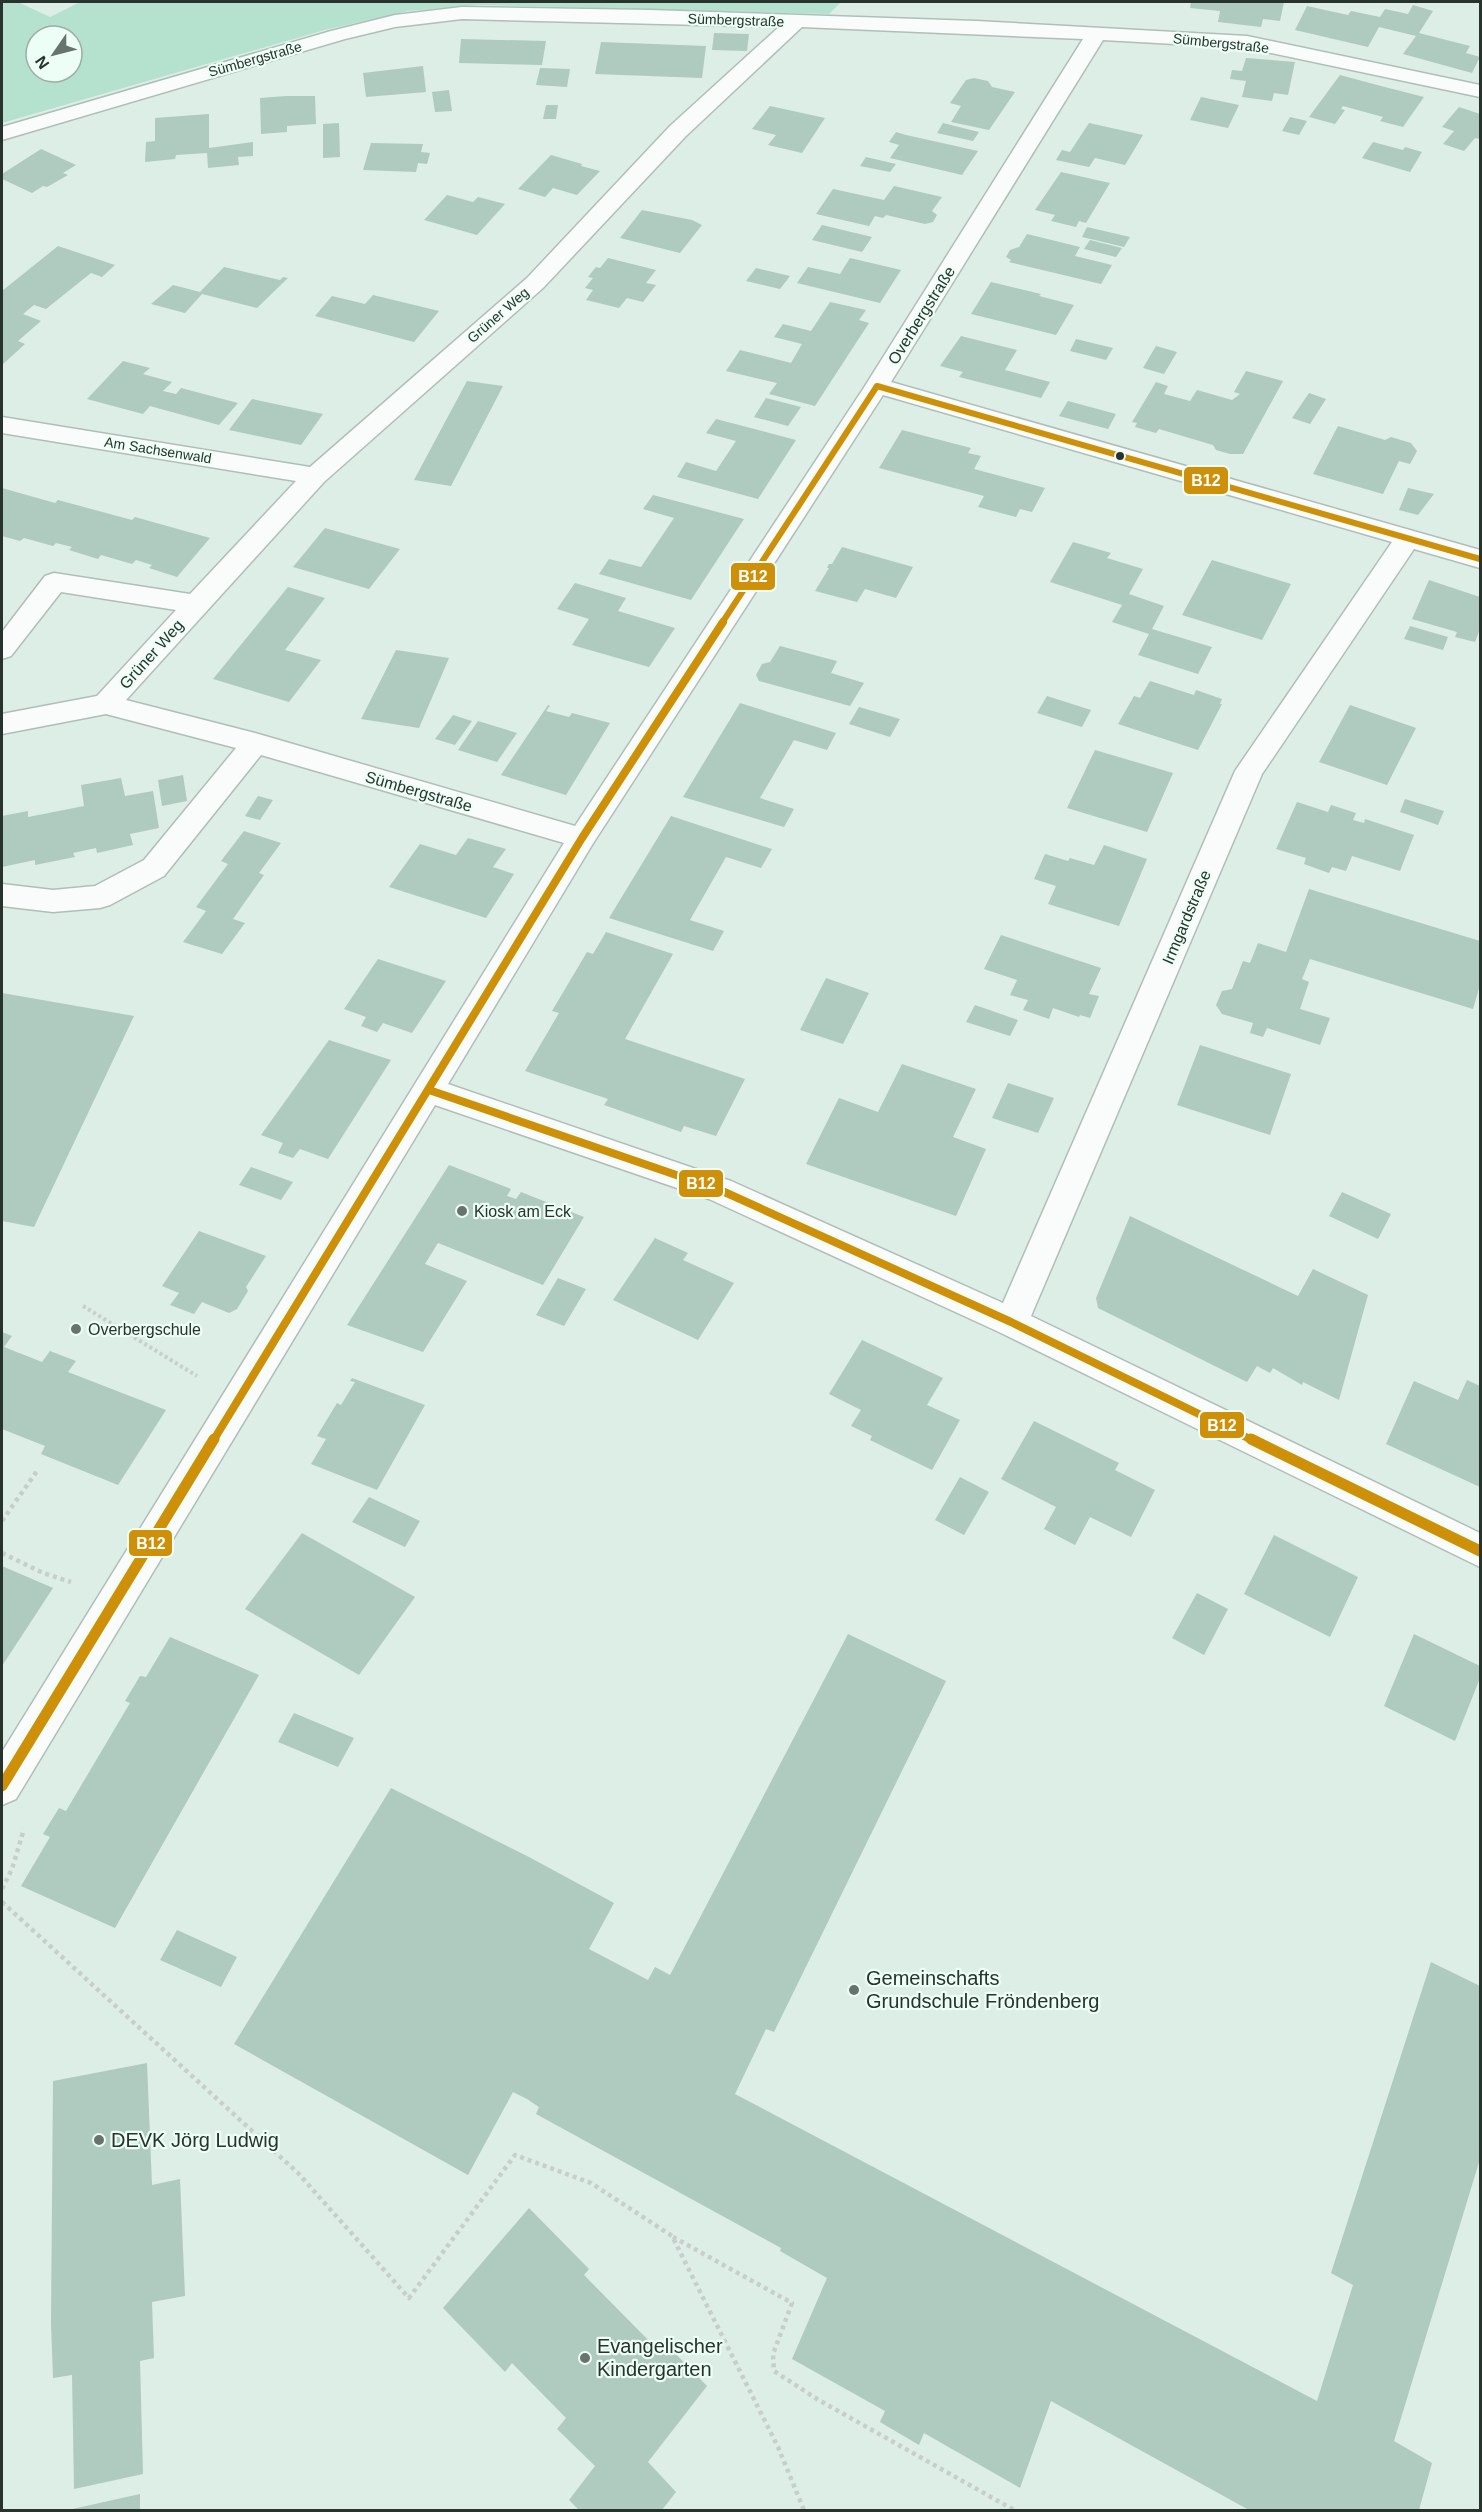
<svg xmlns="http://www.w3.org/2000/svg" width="1482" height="2512" font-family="Helvetica,sans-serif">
<rect width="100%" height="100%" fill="#ddeee6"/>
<path fill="#b4e2cf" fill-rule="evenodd" d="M2 2H18L50 17 80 2H841L829 14 479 5 408 11 325 30 2 123ZM36 36H72V72H36Z"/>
<path fill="#afcabf" d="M1191 2H1284L1280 21 1263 19 1261 27 1218 22 1220 11 1190 8Z
M1413 5 1433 11 1419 33 1470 46 1466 53 1480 57 1472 73 1403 54 1416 36 1379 27 1368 47 1295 30 1307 6 1348 15 1351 11 1380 17 1385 9 1408 14Z
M714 33 749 34 747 51 712 50Z
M461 39 546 41 542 65 459 63Z
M601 42 706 46 702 78 595 74Z
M1246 58 1295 62 1288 95 1274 93 1272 101 1242 97 1246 81 1230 79 1232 70 1242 71Z
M423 66 426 92 366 97 363 73Z
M540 68 570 69 567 87 536 85Z
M1340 75 1381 86 1424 97 1403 127 1380 121 1383 117 1343 106 1341 109 1345 110 1335 124 1309 117Z
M974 78 988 81 992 87 1015 92 989 130 951 122 961 106 950 103 966 80Z
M449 90 452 111 435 112 432 92Z
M286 96H315L316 124 287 126V132L261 134 260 98Z
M1201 97 1239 105 1228 128 1190 120Z
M546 105H558L556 119H543Z
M770 106 825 118 802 153 768 145 776 135 752 129Z
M1459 107 1480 114V139L1475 138 1464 151 1443 144 1454 131 1442 127Z
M209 114V148L253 142V156L238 157 239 165 208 168 207 153 176 155 175 159 145 162 146 142 155 141V118Z
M1290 117 1307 121 1299 135 1282 131Z
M339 123 340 157 323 158V124Z
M943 123 979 132 973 141 937 133Z
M1089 123 1143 135 1125 165 1095 158 1089 167 1056 160 1062 150 1070 152Z
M896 132 906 135 978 151 962 175 890 158 899 145 889 142Z
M1373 142 1403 150 1405 147 1422 152 1410 172 1362 158Z
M371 143 423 144 421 152 430 153 427 164 418 163 416 172 363 170Z
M41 149 76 165 63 173 68 175 47 187 43 186 32 193 2 179V174Z
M551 155 582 164 581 166 600 171 577 195 553 188 545 197 518 189Z
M866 157 896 164 890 172 860 166Z
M1061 172 1110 183 1086 223 1079 221 1076 227 1051 221 1055 215 1035 210Z
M894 186 942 197 932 211 937 215 933 222 925 224 886 215 883 218 875 216 869 226 816 214 833 189 884 200Z
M447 195 473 202 478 197 505 204 477 235 424 220Z
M642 210 692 220 702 225 680 253 620 238Z
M822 225 872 237 862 252 812 240Z
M1087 227 1130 237 1124 247 1082 237Z
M1027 234 1080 247 1075 256 1112 265 1101 284 1009 262 1011 260 1006 257 1010 250 1019 247Z
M1090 240 1122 248 1116 257 1084 249Z
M58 246 115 265 102 277 91 273 46 309 34 305 23 314 41 321 18 341 25 344 2 365V291Z
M608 258 656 270 646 283 656 285 643 302 627 298 619 308 586 300 593 290 585 288 593 278 588 277 596 267 600 268Z
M850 258 901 270 880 303 797 283 808 267 840 274Z
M224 267 280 280 283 277 288 278 257 308 202 294 185 313 151 304 173 285 200 292Z
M756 268 790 276 780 289 746 281Z
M991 282 1041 294 1039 296 1074 305 1056 335 971 314Z
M373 295 439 311 414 342 315 316 332 296 365 304Z
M830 302 866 310 859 320 869 323 815 406 769 394 777 383 726 371 740 350 791 363 802 344 774 337 783 324 811 331Z
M961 336 1017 350 1005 370 1050 382 1041 398 959 377 963 372 940 366Z
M1076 339 1113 348 1106 360 1070 351Z
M1156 346 1177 352 1164 374 1143 368Z
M123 361 150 368 143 374 172 382 163 391 176 394 181 388 238 403 219 425 150 406 143 414 87 399Z
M1246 371 1283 381 1243 454H1230L1216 450 1213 445 1159 429 1156 433 1135 427 1137 423 1132 422 1156 382 1168 386 1164 394 1190 401 1197 390 1232 400 1240 394 1234 392Z
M467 381 503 386 451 486 414 480Z
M1309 393 1326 399 1310 424 1292 418Z
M766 398 801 407 788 426 754 417Z
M252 399 323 414 301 445 229 430Z
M1068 401 1116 414 1108 429 1059 416Z
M716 419 796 440 758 499 677 477 686 462 716 471 736 441 706 433Z
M1338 426 1385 440 1391 437 1411 443 1417 451 1410 464 1399 461 1383 494 1313 474Z
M902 430 971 448 968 453 981 456 974 469 1045 488 1032 512 1020 509 1016 517 978 507 984 496 879 468Z
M2 488 55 503 58 500 132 520 135 517 210 538 177 577 149 568 152 565 136 560 132 564 101 555 98 559 69 550 72 547 56 543 53 546 24 538 20 541 2 536Z
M1408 488 1434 494 1418 515 1399 510Z
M653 495 744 519 691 600 599 574 609 559 641 567 674 518 643 509Z
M325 528 360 538 400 549 369 589 293 567Z
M1073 542 1111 553 1107 558 1143 569 1129 594 1164 606 1152 629 1212 647 1198 674 1138 655 1149 634 1112 622 1122 605 1050 582Z
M842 547 913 567 896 598 865 589 857 602 815 591 829 568H827L829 564H832Z
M1212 560 1291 584 1262 640 1182 615Z
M1429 580 1480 597V629L1475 642 1455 637 1457 632 1412 619Z
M575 583 626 598 618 611 675 628 649 667 572 645 589 619 557 609Z
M288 587 325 598 285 650 321 660 289 702 213 679Z
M1410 626 1448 637 1443 650 1404 639Z
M780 646 837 661 831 673 864 683 850 706 759 681 756 675 762 664 770 662Z
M396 650 449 658 419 728 361 719Z
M1150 681 1194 695 1196 690 1222 699 1220 704H1222L1198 750 1118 724 1134 696 1140 698Z
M1047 696 1091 710 1082 727 1037 713Z
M740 703 836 733 827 750 794 740 760 798 794 809 784 827 683 797Z
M548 705 550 706 546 711 569 717 572 713 610 723 566 795 501 775Z
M1350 705 1416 728 1387 785 1319 762Z
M859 707 900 719 890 737 849 724Z
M453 715 472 721 455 745 435 739Z
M478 721 517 733 497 762 458 750Z
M1095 750 1173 773 1147 832 1067 808Z
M183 775 187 801 162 806 158 780Z
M121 778 125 796 153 791 159 828 130 834 133 845 97 853 96 848 73 853 75 857 35 865V860L2 867V816L28 811V817L84 806 81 785Z
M258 796 273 800 260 820 245 816Z
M1405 799 1444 811 1438 825 1400 812Z
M1297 802 1328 812 1331 805 1356 813 1353 820 1364 823 1365 819 1414 835 1400 871 1352 856 1346 871 1332 867 1329 873 1304 864 1306 858 1276 849Z
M671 816 772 849 761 868 726 857 690 920 724 931 713 951 609 918Z
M244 831 281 843 259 873 264 875 233 919 245 923 222 954 183 942 206 911 196 907 228 864 221 861Z
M468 838 506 849 493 867 514 874 486 918 389 887 420 844 456 855Z
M1104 845 1147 859 1119 926 1048 904 1056 886 1034 879 1045 854 1068 861 1070 858 1094 865Z
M1309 889 1480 941V985L1473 1009 1310 959 1302 979 1309 982 1300 1009 1330 1018 1320 1045 1267 1028 1263 1037 1250 1033 1253 1023 1222 1014 1216 1005 1222 991 1232 989 1243 961 1250 963 1258 943 1286 952Z
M606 932 673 954 625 1039 745 1079 716 1136 684 1126 681 1132 604 1105 608 1099 525 1071 559 1013 552 1011 587 952 593 954Z
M1001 935 1101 968 1089 994 1099 996 1090 1018 1080 1015 1079 1017 1053 1008 1049 1019 1023 1010 1028 1000 1010 995 1017 980 984 969Z
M378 959 446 981 412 1033 383 1023 377 1032 361 1026 366 1017 344 1009Z
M826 978 869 993 843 1044 800 1030Z
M2 993 134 1016 34 1227 2 1221Z
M975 1005 1018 1020 1010 1036 966 1022Z
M329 1040 391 1060 328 1159 300 1149 293 1158 278 1153 283 1143 261 1135Z
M1200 1045 1291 1074 1270 1135 1177 1105Z
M902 1064 976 1089 953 1137 986 1149 956 1216 806 1164 839 1098 878 1112Z
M1008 1083 1054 1098 1038 1133 992 1118Z
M449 1165 511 1189 507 1196 516 1199 521 1192 584 1217 543 1285 438 1243 425 1264 467 1281 423 1352 347 1325Z
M251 1167 293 1182 281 1200 239 1185Z
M1342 1192 1391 1214 1378 1239 1329 1216Z
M1130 1216 1298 1296 1313 1269 1368 1295 1339 1400 1303 1382 1302 1385 1273 1368 1270 1373 1257 1366 1247 1382 1098 1308 1096 1298Z
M199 1231 266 1256 246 1287 248 1291 237 1309 229 1313 202 1302 194 1314 170 1305 179 1293 162 1286Z
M655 1238 688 1253 683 1260 734 1283 698 1340 613 1300Z
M558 1278 586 1289 564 1326 536 1315Z
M2 1332 12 1336 4 1347 42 1362 50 1351 76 1361 68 1372 166 1410 118 1485 41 1454 45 1446 2 1429Z
M862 1340 943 1378 927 1405 960 1420 932 1470 870 1440 872 1436 851 1426 861 1410 829 1394Z
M352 1378 425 1405 377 1490 311 1464 326 1439 317 1436 337 1403 341 1405 355 1382 350 1381Z
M1467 1380 1480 1386V1487L1386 1444 1414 1381 1458 1400Z
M1034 1421 1119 1463 1115 1470 1155 1490 1131 1537 1090 1517 1075 1545 1044 1529 1056 1507 1001 1479Z
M960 1477 989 1492 964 1535 935 1520Z
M369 1497 420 1521 405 1547 352 1522Z
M302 1533 415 1597 359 1675 245 1609Z
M1274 1535 1358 1577 1330 1637 1244 1594Z
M2 1566 53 1588 2 1666Z
M1197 1593 1228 1609 1204 1655 1172 1638Z
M848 1634 946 1681 774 2032 766 2029 735 2094 1317 2401 1353 2285 1331 2273 1431 1962 1480 1986V2159L1394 2441 1432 2463 1419 2510H1249L1051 2401 1020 2488 924 2433 919 2445 880 2422 885 2411 792 2359 827 2278 780 2251 781 2248 536 2114 539 2107 527 2099 513 2092 468 2175 234 2044 391 1788 529 1857 614 1903 589 1949 648 1980 655 1967 670 1975Z
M1414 1634 1480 1666V1678L1455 1741 1384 1706Z
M170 1637 259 1675 115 1928 21 1886 50 1837 43 1834 59 1808 66 1811 130 1703 125 1701 140 1676 146 1677Z
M294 1713 354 1738 338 1767 278 1742Z
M177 1930 237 1957 221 1987 160 1960Z
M147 2063 152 2185 180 2179 185 2296 152 2302 154 2358 140 2361 143 2474 74 2489 72 2375 53 2378 51 2323 53 2081Z
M529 2208 589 2269 584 2275 661 2353 667 2345 707 2386 648 2462 676 2492 662 2510H579L569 2500 595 2466 557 2429 566 2418 512 2363 505 2372 443 2308Z
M140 2494V2510H68Z"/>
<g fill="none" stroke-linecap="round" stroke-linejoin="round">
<g stroke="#b0beb8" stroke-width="3">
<path id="minor" d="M462 7 649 10 976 21 1247 36 1480 85V97L1247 48 1103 40 891 382 1480 550V568L1414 549 1262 774 1031 1316 1480 1533V1567L999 1332 709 1199 435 1105 16 1799 2 1805V1752L564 843 261 755 164 876 110 905 100 908 53 912 2 906V884L53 890 95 886 144 860 236 748 106 714 2 734V714L97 696 176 610 61 592 11 656 2 659V632L45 576 54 573 190 594 296 481 2 433V417L310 467 527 278 670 126 779 27 462 19 395 27 345 39 2 140V127L331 31 395 15ZM802 27 1083 39 865 386 575 826 255 733 126 700 324 482 543 288 686 136ZM883 395 1392 542 1235 771 1003 1303 731 1181 448 1084 592 845Z"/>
</g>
<path stroke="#c8cecc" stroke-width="4" stroke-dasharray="3 3" stroke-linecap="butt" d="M83 1306 197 1376"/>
<path stroke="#c8cecc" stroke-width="4.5" stroke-dasharray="4 4" stroke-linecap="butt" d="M2 1521 37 1471
M2 1553 43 1573 71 1582
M2 1889 12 1869 24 1829
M2 1902 298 2173 409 2298 515 2155 591 2183 672 2236 778 2447 804 2510
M673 2237 792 2303 773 2354 774 2371 817 2399 1014 2510"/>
<use href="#minor" fill="#fafcfb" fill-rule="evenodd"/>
<g stroke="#edfef6" stroke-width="9">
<path id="bus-1-far2" d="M722 623 877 386 1480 559"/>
</g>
<g stroke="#edfef6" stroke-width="13">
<path id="bus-1-far1" d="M429 1090 720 1190 1011 1322 1254 1441
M213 1441 582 838 723 622"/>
</g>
<g stroke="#edfef6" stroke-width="16">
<path id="bus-1" d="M1251 1439 1480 1551
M2 1786 214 1439"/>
</g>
<use href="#bus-1-far2" stroke="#ce8f09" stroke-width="6"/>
<use href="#bus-1-far1" stroke="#ce8f09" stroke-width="8"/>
<use href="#bus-1" stroke="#ce8f09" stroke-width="11"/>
</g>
<circle fill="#28332e" stroke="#edfef6" stroke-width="2" cx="1120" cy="456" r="5"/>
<g fill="#67746e" stroke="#edfef6" stroke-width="2">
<circle cx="462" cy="1211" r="6"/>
<circle cx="76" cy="1329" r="6"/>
<circle cx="854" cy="1990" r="6"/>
<circle cx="99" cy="2140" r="6"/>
<circle cx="585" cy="2358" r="6"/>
</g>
<g text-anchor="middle" stroke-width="4.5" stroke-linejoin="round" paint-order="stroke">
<g font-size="14" fill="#28332e" stroke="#edfef6">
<text transform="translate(736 20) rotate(2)" y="5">Sümbergstraße</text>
<text transform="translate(1221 43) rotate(6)" y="5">Sümbergstraße</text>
<text transform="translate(255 59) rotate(-16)" y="5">Sümbergstraße</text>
<text transform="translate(498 315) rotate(-41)" y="5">Grüner Weg</text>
<text transform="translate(158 450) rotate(9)" y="5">Am Sachsenwald</text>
</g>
<g font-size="16" fill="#28332e" stroke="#edfef6">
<text transform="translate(921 315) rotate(-58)" y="6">Overbergstraße</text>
<text transform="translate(151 654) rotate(-48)" y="6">Grüner Weg</text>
<text transform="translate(419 791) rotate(16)" y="6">Sümbergstraße</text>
<text transform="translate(1186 917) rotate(-67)" y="6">Irmgardstraße</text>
</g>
<g font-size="16" fill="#28332e" stroke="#edfef6" text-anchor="start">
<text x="474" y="1217">Kiosk am Eck</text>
<text x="88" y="1335">Overbergschule</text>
</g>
<g font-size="20" fill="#28332e" stroke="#edfef6" text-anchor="start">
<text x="866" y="1985">Gemeinschafts<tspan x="866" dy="23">Grundschule Fröndenberg</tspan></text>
<text x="111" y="2147">DEVK Jörg Ludwig</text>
<text x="597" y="2353">Evangelischer<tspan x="597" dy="23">Kindergarten</tspan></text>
</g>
</g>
<g stroke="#edfef6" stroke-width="2">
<rect x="1183" y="466" width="46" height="29" rx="6" fill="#ce8f09"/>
<rect x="730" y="562" width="46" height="29" rx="6" fill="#ce8f09"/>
<rect x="678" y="1169" width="46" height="29" rx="6" fill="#ce8f09"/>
<rect x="1199" y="1411" width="46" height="28" rx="6" fill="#ce8f09"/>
<rect x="128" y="1529" width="45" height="28" rx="6" fill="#ce8f09"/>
</g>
<g font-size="16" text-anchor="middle" font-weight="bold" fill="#fff">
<text x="1206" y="486">B12</text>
<text x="753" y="582">B12</text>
<text x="701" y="1189">B12</text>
<text x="1222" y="1431">B12</text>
<text x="151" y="1549">B12</text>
</g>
<rect width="1482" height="2512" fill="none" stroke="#28332e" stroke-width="6"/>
<g transform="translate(54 54) rotate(235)"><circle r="28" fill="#edfef6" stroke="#9eada6" stroke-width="1.5"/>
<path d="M0-4.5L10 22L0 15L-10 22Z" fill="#67746e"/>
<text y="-9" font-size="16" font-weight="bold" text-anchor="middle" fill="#28332e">N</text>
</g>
</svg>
